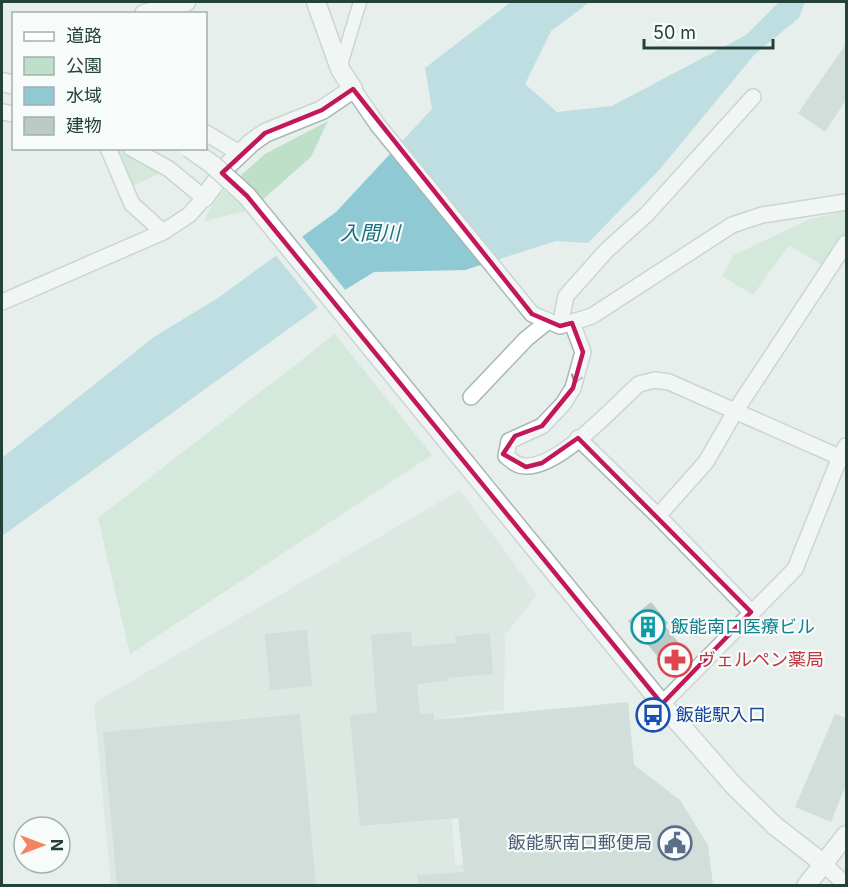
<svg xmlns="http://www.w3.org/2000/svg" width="848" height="887" font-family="Inter,'Noto Sans JP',sans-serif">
<rect width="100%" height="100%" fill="#e6efeb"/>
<path fill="#d4dfda" d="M460 490 537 595 505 635 504 710 445 717 455 865 479 864 482 885H111L94 703Z"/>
<path fill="#bfe0c8" d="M328 121 311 157 251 210 204 221 217 197 265 154Z
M115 149H117L161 173 133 186Z
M846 211V234L822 265 789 245 753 295 722 276 734 255 810 219Z
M335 334 432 455 130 654 98 518Z"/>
<path fill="#8ec9d4" d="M511 2H590L551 31 525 84 557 112 612 106 746 35 779 2H805L799 18 755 54 659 170 588 243 556 241 465 270 374 272 327 301 2 536V458L154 337 218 298 336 212 432 109 425 68Z"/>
<path fill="#e6efeb" d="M300 234 347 292 320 310 273 252Z"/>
<path fill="#bbcac4" d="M846 44V100L825 132 798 113Z
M651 602 668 623 665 626 692 659 673 679 656 658 658 657 628 621Z
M307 630 312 686 270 690 265 634Z
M411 631 412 647 456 643 455 636 490 633 493 674 447 678V681L417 684 420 714 434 713V720L628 702 634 765 680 800 708 845 713 885H418L417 875 464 872 458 818 360 826 350 715 377 712 371 635Z
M300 714 316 885H117L103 732Z
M835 714 846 718V785L831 822 795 807Z"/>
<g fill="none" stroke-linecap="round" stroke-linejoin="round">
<g stroke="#a8b8b2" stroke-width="15">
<path id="pedestrian" d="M340 68 360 2"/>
</g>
<g stroke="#a8b8b2" stroke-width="18">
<path id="minor" d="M353 89 377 124 532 314 560 326 592 316 732 225 762 215 846 202
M2 112 14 114
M206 133 239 153
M108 148 132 204 163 232
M2 302 163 232 189 215 204 198 169 169 131 148
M572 323 583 352 573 388 563 404 542 426 509 441 506 456C512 461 518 467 527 466 561 466 614 406 639 384L655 380 669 382 846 460
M560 326 566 296 606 251 647 214 753 97
M471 397 526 339 547 322
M578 438 658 516 751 612
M658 516 706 462 736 410 846 243
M662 704 795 569 840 457 846 446
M824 864 846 885"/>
</g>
<g stroke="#a8b8b2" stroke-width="21">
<path id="tertiary" d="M144 14 186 2
M2 82 14 85
M204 198 229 164 251 143 265 133 322 110 353 89 340 69 316 2
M449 443 662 704 735 787 775 826 824 864"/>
</g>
<g stroke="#a4bbb3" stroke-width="21">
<path id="secondary" d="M806 886 846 835"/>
</g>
<use href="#pedestrian" stroke="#fff" stroke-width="12"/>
<use href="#minor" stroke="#fff" stroke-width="15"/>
<use href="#tertiary" stroke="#fff" stroke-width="18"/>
<use href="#secondary" stroke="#fff" stroke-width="18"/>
<g stroke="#a8b8b2" stroke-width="21" stroke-linecap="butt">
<path id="tertiary-bridge" d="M189 148 213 165 247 196 449 443"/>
</g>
<use href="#tertiary-bridge" stroke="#fff" stroke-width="18"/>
</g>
<defs><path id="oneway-chevron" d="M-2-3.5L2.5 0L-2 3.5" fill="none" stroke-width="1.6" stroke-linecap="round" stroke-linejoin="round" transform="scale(1.5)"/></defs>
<use stroke="#92a09c" href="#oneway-chevron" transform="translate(576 379) rotate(108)"/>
<path d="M0 0H848V887H0ZM353 89 532 314 560 326 572 323 583 352 573 388 542 426 515 436 503 454 526 467 542 463 578 438 751 612 662 704 247 196 222 173 265 133 322 110Z" fill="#e6efeb" fill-opacity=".55" fill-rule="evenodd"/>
<path fill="none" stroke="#c2185b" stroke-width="4.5" stroke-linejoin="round" d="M353 89 532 314 560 326 572 323 583 352 573 388 542 426 515 436 503 454 526 467 542 463 578 438 751 612 662 704 247 196 222 173 265 133 322 110Z"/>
<defs>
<g id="building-ring" transform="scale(1.725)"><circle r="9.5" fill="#f7fbf9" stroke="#0f9aa8" stroke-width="1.5"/><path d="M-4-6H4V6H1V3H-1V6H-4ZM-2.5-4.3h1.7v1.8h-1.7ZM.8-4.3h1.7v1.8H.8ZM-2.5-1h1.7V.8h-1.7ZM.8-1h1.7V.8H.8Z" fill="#0f9aa8"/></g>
<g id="pharmacy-ring" transform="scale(1.725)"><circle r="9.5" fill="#f7fbf9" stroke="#e0444e" stroke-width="1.5"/><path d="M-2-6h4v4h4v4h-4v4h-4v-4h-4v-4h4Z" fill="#e0444e"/></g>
<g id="bus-ring" transform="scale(1.725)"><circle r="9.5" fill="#f7fbf9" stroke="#1a4fb4" stroke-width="1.5"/><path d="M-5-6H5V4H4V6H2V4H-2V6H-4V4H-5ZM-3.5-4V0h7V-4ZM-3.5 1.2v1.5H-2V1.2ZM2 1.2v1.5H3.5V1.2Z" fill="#1a4fb4"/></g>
<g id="civic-ring" transform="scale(1.725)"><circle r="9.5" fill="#f7fbf9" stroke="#5c6f8a" stroke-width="1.5"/><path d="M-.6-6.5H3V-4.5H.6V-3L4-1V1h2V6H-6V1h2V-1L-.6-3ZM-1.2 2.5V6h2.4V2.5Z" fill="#5c6f8a"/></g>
</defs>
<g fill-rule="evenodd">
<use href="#building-ring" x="648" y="627"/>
<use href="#pharmacy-ring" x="675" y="660"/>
<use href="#bus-ring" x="653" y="715"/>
<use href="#civic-ring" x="675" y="843"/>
</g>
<g text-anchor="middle" stroke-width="4.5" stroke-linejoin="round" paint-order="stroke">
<g font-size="18" fill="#0d838f" stroke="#f7fbf9" text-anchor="start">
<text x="671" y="633">飯能南口医療ビル</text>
</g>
<g font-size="18" fill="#be3a42" stroke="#f7fbf9" text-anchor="start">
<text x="698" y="666">ヴェルペン薬局</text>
</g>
<g font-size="18" fill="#164399" stroke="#f7fbf9" text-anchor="start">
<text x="676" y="721">飯能駅入口</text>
</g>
<g font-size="18" fill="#4e5e75" stroke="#f7fbf9" text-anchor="end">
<text x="652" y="849">飯能駅南口郵便局</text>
</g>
<g font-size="20" font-style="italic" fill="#1c6f80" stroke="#f7fbf9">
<text x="370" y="240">入間川</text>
</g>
</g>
<rect width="848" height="887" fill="none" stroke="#24423a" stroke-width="6"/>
<rect x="12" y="12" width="195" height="138" fill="#f7fbf9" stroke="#a3b1ad" stroke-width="1.5"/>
<rect x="24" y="32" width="30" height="9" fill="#ffffff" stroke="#a3b1ad" stroke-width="1.5"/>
<text x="66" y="42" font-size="18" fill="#24423a">道路</text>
<rect x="24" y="57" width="30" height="18" fill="#bfe0c8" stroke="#a3b1ad" stroke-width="1.5"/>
<text x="66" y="72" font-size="18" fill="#24423a">公園</text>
<rect x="24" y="87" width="30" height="18" fill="#8ec9d4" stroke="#a3b1ad" stroke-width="1.5"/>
<text x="66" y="102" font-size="18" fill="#24423a">水域</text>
<rect x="24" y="117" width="30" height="18" fill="#bbcac4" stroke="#a3b1ad" stroke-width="1.5"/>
<text x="66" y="132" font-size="18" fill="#24423a">建物</text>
<g transform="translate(42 845) rotate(90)"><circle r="28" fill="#f7fbf9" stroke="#a3b1ad" stroke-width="1.5"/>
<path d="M0-4.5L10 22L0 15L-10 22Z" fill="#f4845f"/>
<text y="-9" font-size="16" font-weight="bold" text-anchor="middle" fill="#24423a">N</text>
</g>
<path d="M644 39v9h129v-9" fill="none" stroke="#24423a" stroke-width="3"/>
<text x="653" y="39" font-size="18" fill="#24423a" stroke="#f7fbf9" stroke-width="4.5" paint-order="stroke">50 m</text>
</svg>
